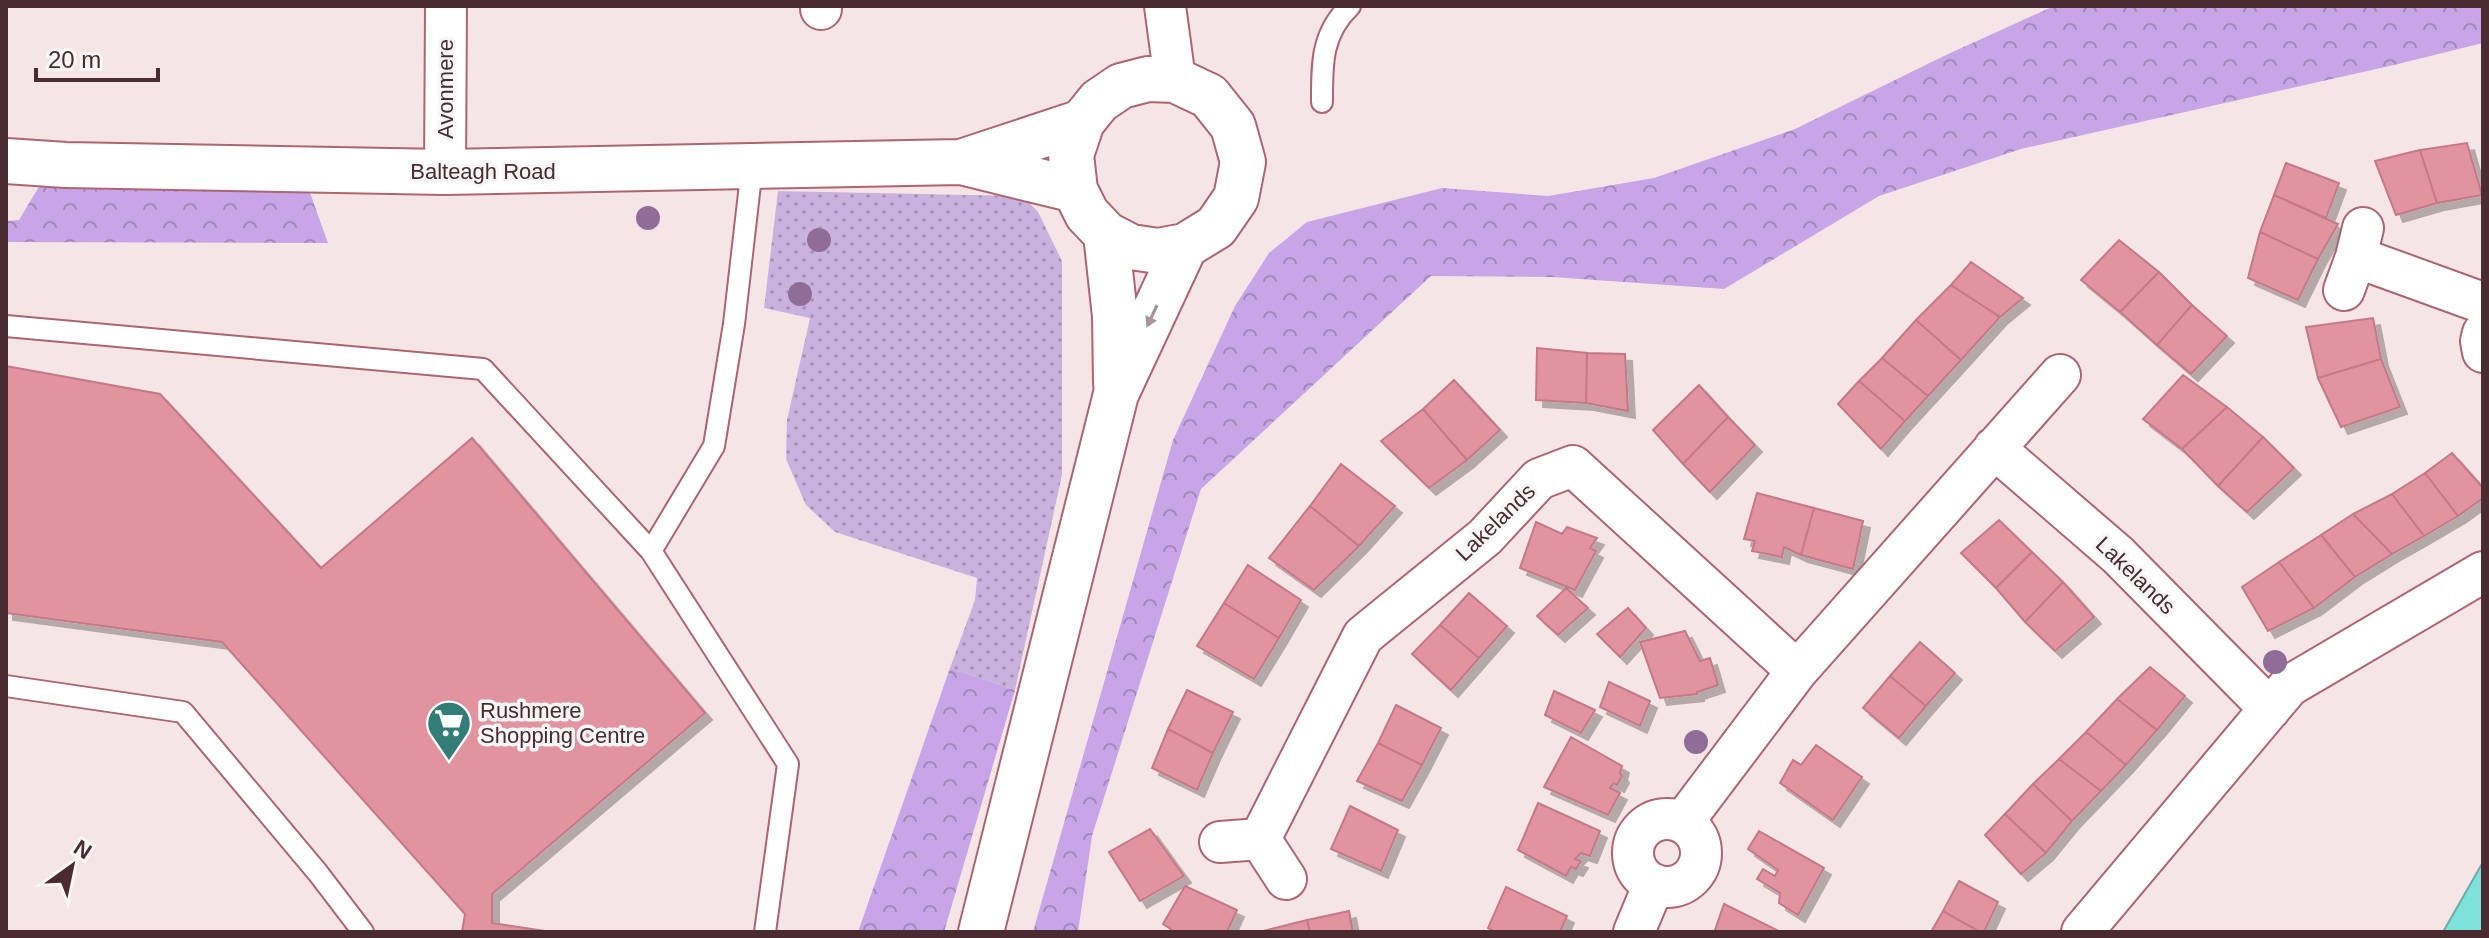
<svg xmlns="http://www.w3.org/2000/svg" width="2489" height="938" font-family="Helvetica,sans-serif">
<defs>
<pattern id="grass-dots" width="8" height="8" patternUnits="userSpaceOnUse" patternTransform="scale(2)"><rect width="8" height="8" fill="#c9b2dd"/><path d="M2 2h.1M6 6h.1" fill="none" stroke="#a591b4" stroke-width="1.8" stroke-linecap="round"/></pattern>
<pattern id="forest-crowns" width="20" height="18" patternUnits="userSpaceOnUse" patternTransform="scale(2)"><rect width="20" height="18" fill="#c8a5e6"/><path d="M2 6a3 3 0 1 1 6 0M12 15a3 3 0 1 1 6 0" fill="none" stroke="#a487bb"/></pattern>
<filter id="shadow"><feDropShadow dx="7" dy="7" stdDeviation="0" flood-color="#0004"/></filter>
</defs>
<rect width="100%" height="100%" fill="#f6e5e7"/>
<path fill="url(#grass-dots)" d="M778 191 1023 196 1038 212 1062 261V475L1015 690 950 668 975 600 977 578 835 532 806 505 786 459 787 420 810 318 764 308Z"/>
<path fill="url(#forest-crowns)" d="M2054 6H2483V43L2394 65 2021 149 1879 196 1724 289 1552 277 1431 276 1201 489 1092 836 1078 932H1033L1173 440 1235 306 1269 253 1307 222 1442 188 1548 196 1654 178 1795 129 1946 55Z
M43 180 309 190 328 243 6 242V221L19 220Z
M950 668 1015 690 944 932H858Z"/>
<path fill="#7ce2da" stroke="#6daba7" stroke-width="2" d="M2483 862V932H2443Z"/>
<path fill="#e293a0" stroke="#c37986" stroke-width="2" filter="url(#shadow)" d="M2467 143 2482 195 2437 203 2420 150Z
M2420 150 2437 203 2396 215 2375 161Z
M2286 163 2339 183 2326 218 2274 195Z
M2274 195 2338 224 2318 259 2260 232Z
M2260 232 2318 259 2298 300 2248 278Z
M2119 240 2159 272 2120 312 2081 280Z
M1971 262 2023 298 2000 317 1951 285Z
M2159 272 2192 305 2157 345 2120 312Z
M1951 285 2000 317 1961 360 1916 320Z
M2192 305 2227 336 2191 374 2157 345Z
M2373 318 2381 359 2318 378 2306 327Z
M1916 320 1961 360 1928 396 1882 358Z
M1537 348 1587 353 1586 403 1536 400Z
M1587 353 1625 354 1628 411 1586 403Z
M1882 358 1928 396 1905 421 1859 381Z
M2381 359 2400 407 2341 427 2318 378Z
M6 366 160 394 321 568 472 438 705 713 492 894V923L552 932H462L465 914 222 642 6 613Z
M2183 375 2227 407 2182 449 2143 419Z
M1454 380 1500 430 1467 460 1423 409Z
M1859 381 1905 421 1881 449 1838 404Z
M1699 385 1728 417 1683 464 1653 430Z
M2227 407 2263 437 2218 486 2182 449Z
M1423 409 1467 460 1429 488 1381 441Z
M1728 417 1755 445 1710 492 1683 464Z
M2263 437 2294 468 2247 512 2218 486Z
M2452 453 2483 488V498L2458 516 2425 473Z
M1341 464 1395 506 1359 546 1310 506Z
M2425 473 2458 516 2424 536 2392 494Z
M1757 493 1814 508 1801 555 1784 547 1782 557 1752 551 1755 541 1744 539Z
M2392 494 2424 536 2392 554 2353 514Z
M1310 506 1359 546 1314 590 1269 558Z
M1814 508 1863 521 1853 569 1801 555Z
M2353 514 2392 554 2355 577 2321 535Z
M1999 520 2032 552 1996 588 1961 553Z
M1536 522 1562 534 1567 527 1597 538 1590 548 1596 551 1575 590 1520 568Z
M2321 535 2355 577 2314 608 2279 562Z
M2032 552 2063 582 2025 622 1996 588Z
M2279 562 2314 608 2268 631 2242 587Z
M1248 565 1301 600 1279 638 1224 603Z
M2063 582 2094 617 2055 651 2025 622Z
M1566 588 1588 608 1558 635 1537 616Z
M1469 593 1507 626 1479 658 1440 625Z
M1224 603 1279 638 1254 679 1197 646Z
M1628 608 1646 628 1620 657 1597 634Z
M1440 625 1479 658 1451 690 1412 654Z
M1685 631 1700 661 1710 658 1718 685 1697 692V694L1660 698 1640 642Z
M1920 642 1955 673 1926 706 1890 676Z
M2150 667 2185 696 2157 730 2117 699Z
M1890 676 1926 706 1899 738 1863 708Z
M1609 682 1650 701 1640 726 1600 707Z
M1187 690 1233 712 1213 753 1168 729Z
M1554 691 1595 710 1581 733 1545 715Z
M2117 699 2157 730 2126 765 2086 732Z
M1396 705 1441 728 1422 765 1378 743Z
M1168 729 1213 753 1197 790 1152 768Z
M2086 732 2126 765 2101 791 2059 759Z
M1571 737 1622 766 1620 773 1622 776 1617 785 1614 783 1610 788 1620 793 1608 815 1544 787Z
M1378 743 1422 765 1402 801 1357 781Z
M1816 745 1862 777 1833 820 1780 783 1793 760 1801 765Z
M2059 759 2101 791 2072 821 2033 784Z
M2033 784 2072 821 2046 853 2005 814Z
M1538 803 1600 831 1590 856 1581 853 1575 859 1581 861 1576 869 1571 867 1566 876 1518 850Z
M1350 806 1398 830 1381 871 1331 849Z
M2005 814 2046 853 2021 874 1985 835Z
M1150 829 1184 876 1140 901 1109 852Z
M1759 831 1824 868 1798 915 1779 903 1780 893 1757 879 1763 869 1775 876 1778 870 1748 849Z
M1959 881 1998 902 1984 932H1980L1943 911Z
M1185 886 1237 910 1227 932H1175L1163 924Z
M1506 887 1567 916 1560 932H1495L1488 928Z
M1724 904 1781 932H1717L1715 930Z
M1349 911 1353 932H1310L1307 920Z
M1943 911 1980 932H1931Z
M1307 920 1310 932H1259Z"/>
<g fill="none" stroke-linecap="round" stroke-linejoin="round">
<g stroke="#ac6572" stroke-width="24">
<path id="service" d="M1322 102C1322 64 1321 34 1350 6
M6 326 483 369 651 551 788 764 765 932
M651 551 714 446 734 324 752 167
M6 686 183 712 318 873 363 932"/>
</g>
<g stroke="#ac6572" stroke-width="44">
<path id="minor" d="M821 6V9
M1165 6 1175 80
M445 172 446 6
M2356 257 2483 303
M2344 290 2356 257 2363 228
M2483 333 2481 341 2483 352
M1994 448 2118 555 2270 709
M1633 853a34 34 0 1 1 68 0a34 34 0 1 1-68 0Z
M1683 822 1797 671 2060 375
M1260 839 1363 636 1485 537 1539 479 1573 466 1797 671
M1220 842 1260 839 1286 879
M1634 932 1654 884
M2082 932 2289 686 2483 572"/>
</g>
<g stroke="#ac6572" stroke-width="48">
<path id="tertiary" d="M6 161 66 165 445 172 961 162 1075 190
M961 162 1082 122
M1106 234 1115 316 1116 384
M981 932 1116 394 1185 246 1216 227 1236 198 1243 162 1233 126 1209 96 1175 80 1148 79 1121 86 1099 101 1082 122 1071 155 1075 190 1087 214 1106 234 1131 247 1158 251 1185 246"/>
</g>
<use href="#service" stroke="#fff" stroke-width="20"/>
<use href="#minor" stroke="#fff" stroke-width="40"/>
<use href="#tertiary" stroke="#fff" stroke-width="44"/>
</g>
<g fill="#8f6d98">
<circle cx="648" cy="218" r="12"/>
<circle cx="819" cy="240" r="12"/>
<circle cx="800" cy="294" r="12"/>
<circle cx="2275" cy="662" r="12"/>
<circle cx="1696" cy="742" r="12"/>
</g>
<defs><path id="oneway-solid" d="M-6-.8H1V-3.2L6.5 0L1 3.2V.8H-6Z" transform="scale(2)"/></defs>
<use fill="#a49598" href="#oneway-solid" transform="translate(1152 316) rotate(115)"/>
<defs>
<g id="supermarket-pin" transform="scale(2.3)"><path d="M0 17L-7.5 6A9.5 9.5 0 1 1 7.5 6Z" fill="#347c76" stroke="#f7f7f7"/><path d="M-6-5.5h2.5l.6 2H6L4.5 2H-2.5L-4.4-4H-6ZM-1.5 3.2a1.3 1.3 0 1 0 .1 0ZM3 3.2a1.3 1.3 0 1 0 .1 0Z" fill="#fff"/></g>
</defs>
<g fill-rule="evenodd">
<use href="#supermarket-pin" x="449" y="723"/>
</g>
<g text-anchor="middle" stroke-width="7" stroke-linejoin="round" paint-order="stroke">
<g font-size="22" fill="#4a2b31" stroke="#f7f7f7">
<text transform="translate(445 89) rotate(-90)" y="8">Avonmere</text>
<text x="483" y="179">Balteagh Road</text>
<text transform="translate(1495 522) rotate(-44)" y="8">Lakelands</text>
<text transform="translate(2136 575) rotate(44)" y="8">Lakelands</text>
</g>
<g font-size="22" fill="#4a2b31" stroke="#f7f7f7" text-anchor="start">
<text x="480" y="718">Rushmere<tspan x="480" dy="25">Shopping Centre</tspan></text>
</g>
</g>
<rect width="2489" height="938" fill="none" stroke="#4a2b31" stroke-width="16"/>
<g transform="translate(72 866) rotate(33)" stroke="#f7f7f7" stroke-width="6" paint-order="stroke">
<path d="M0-6L14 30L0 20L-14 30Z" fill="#4a2b31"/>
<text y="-12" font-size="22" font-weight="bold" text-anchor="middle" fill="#4a2b31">N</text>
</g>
<path d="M36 68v12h122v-12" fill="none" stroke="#4a2b31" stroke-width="4"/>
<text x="48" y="68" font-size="24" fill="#4a2b31" stroke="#f7f7f7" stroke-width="6" paint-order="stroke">20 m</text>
</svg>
